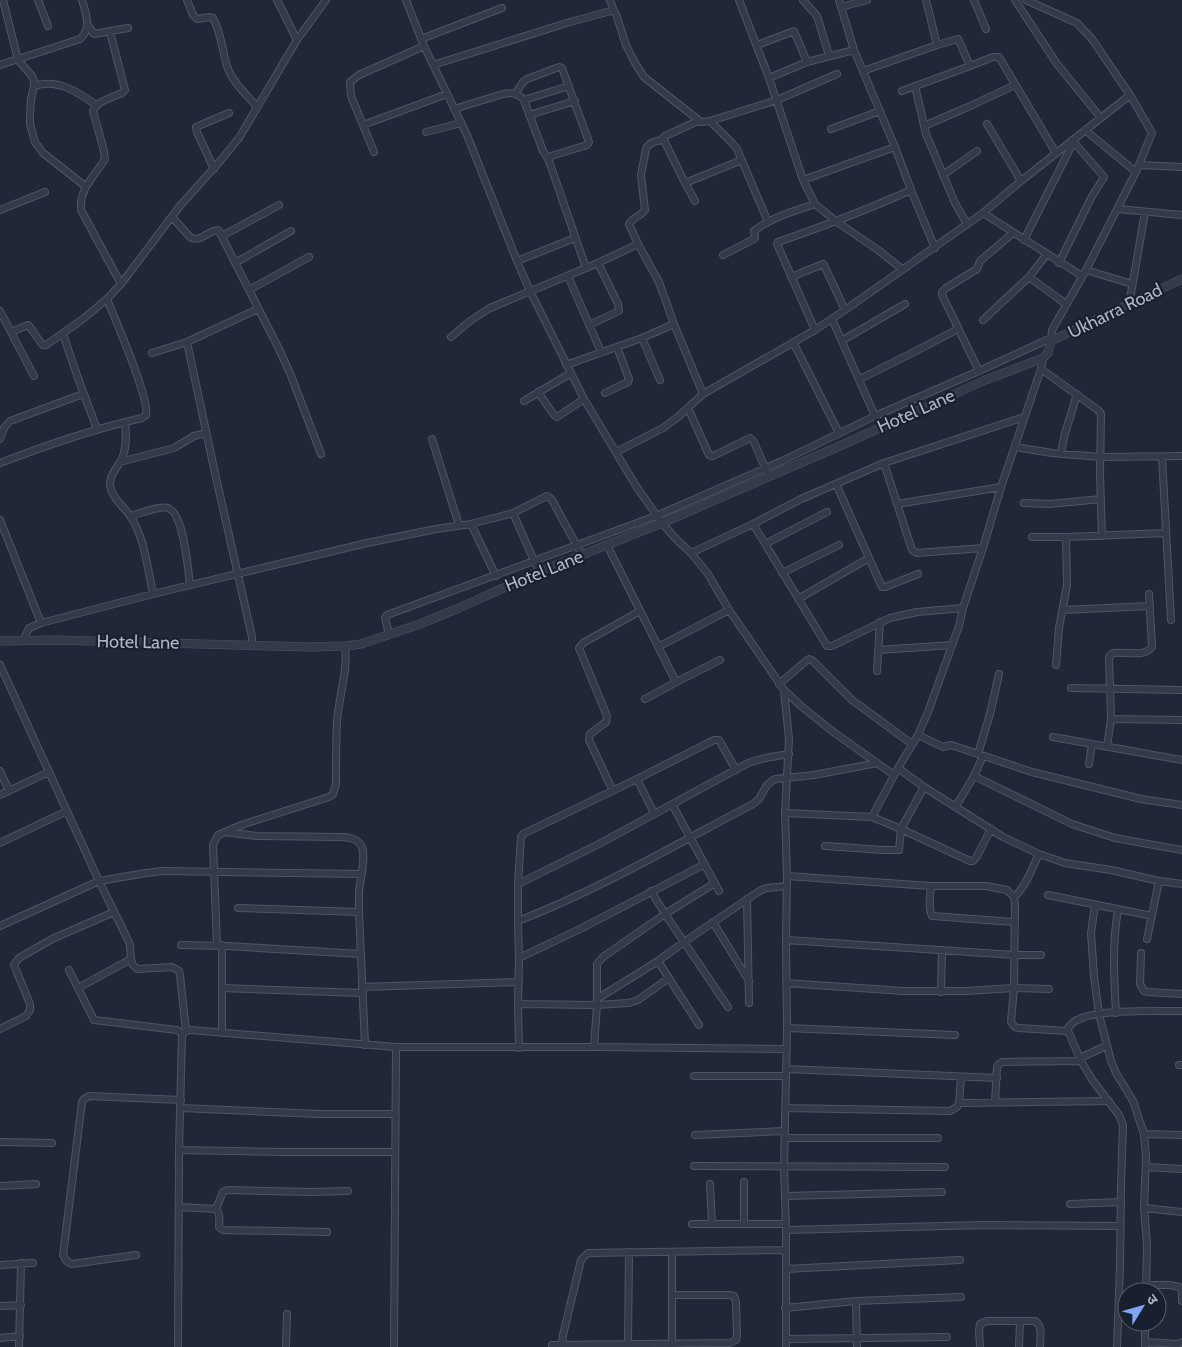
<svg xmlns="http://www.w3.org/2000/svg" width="1182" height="1347" font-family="Cabin,'Noto Sans Devanagari',sans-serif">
<rect width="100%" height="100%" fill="#202838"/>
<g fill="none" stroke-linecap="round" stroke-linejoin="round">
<g stroke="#4e5563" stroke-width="8">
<path id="minor" d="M3 0 18 60 32 76 34 81V86L31 99 30 115V124L35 142 43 153 85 186
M38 0 48 26
M187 0 193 15 197 19 210 17 213 18C221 32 222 50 227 66 232 82 247 95 257 107
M277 0 297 40
M406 0 424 46 467 135 517 261 530 291 584 399 636 486 662 523 676 539 691 553 708 574 729 610 784 690 801 706 832 731 894 775
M610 0 614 11
M739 0 769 78 803 180 815 204 837 222 878 250 902 269
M803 0 817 16 829 55
M839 0 854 50 895 147 911 190 935 248
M926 0 937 45 958 39 970 66 993 57H999L1056 153
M974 0 986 29
M1015 0 1057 64 1101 118
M1026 0 1077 23 1092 39 1130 95 1152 133 1136 172 1086 270 1052 330 1051 341
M841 7 867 0
M88 25 94 34 128 28
M110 32 125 90 122 93C113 97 97 101 93 111L104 151 105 159C95 176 79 188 81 210L121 284
M421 39 502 8
M757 45 794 31 807 62
M0 65 80 39C92 29 86 13 82 0
M433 65 570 22 611 11H614L616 14 626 45 635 63 644 77 701 122 710 121 777 100 837 74
M863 71 937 45
M769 78 807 62 854 50
M34 86C57 78 78 92 96 105
M915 86 926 134 955 203 967 224
M902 91 970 66
M515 94 523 82 527 79 559 67 562 68 589 142 587 145 551 156 548 159 549 161 586 268
M524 100 569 86
M454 109 503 94C512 92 517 93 524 100L543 151 548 159
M529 115 575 101
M710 121 732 143 737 149 768 222
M987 124 1021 181
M363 125 447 94
M924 126 968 107 1015 85
M831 129 880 111
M1085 130 1136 172
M426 132 461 123
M663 140C656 141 649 142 646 149L641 175 645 210C641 216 632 218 629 224L638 244 659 282 674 324 703 394
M374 152 351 96 350 82 359 75 424 46
M1140 165 1182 167
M214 169 197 132 196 127 229 113
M943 175 977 151
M803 180 895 147
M685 183 742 160
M695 201 682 177 663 138 665 136 698 121
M1118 209 1182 215
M0 210 45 192
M983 213 1082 276
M172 217 190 237C200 243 207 231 218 230L220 233 277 345 290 373 321 454
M222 236 279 205
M1024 240 1073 143
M723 255 754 239 755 238 754 231C772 217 794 211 815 204
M517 261 575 238
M235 263 291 231
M1059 263 1091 198 1104 177 1072 140
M1086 270 1132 284
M568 276 601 352
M791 277 823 264 824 265 845 310
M1029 277 1066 304
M249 290 309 257
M1129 305 1145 212
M0 311 34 376
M832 319 875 416
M983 320 1029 277 1047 254
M589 325 619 311 618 304 598 263
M815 330 777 244 778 242C824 226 867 210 911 190
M11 332 28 325 30 327 41 343 43 345H46L83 319 107 299 121 284 179 207 221 160 239 138 297 40 326 0
M63 334 79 381 97 429
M451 337 470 321 490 308 598 263 638 244
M642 338 660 380
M843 340 905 304
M187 342 213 464 252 637V646
M793 342 839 433
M152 353 187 342 258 309
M566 365 642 338 674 324
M1041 369 1098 410 1101 414 1100 475 1102 536
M979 371 942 295V292L946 288 977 269 980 261 1013 233
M860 379 914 352 958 329
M538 392 554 415 557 417 584 399
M605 393 628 382 629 379 617 347
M524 401 571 373
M688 408 709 455 713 456 750 438 754 442 769 477
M125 422C126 433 127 445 123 456 120 465 110 473 110 484 111 498 123 505 130 516 144 535 148 570 153 594
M0 439 4 428 10 421 83 394
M432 439 459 525
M1015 447 1052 453 1101 457 1182 456
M616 452 663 428 678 417 703 394 815 330 845 310 983 213 1021 181 1130 95
M1061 454 1064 437 1077 394
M1162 457 1171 620
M120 462 174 448 194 436 206 433
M0 463C47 445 93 429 142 418L146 415C150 399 115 319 107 299
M884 463 911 547 912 550 917 553 983 548
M836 484 882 587H885L918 574
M1024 503 1050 504 1101 499
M897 504 1001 487
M513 513 539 572
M130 516C139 514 161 505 168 508 184 513 188 570 190 585
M0 520 41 623
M471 524 496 576
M753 524 827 646H832L890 618 917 612 963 608 983 548 1001 487 1041 369 1043 358
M1032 537H1066L1166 533
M765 544 827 512
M607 545 674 678V683L671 685 645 699
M691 553 753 524 801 499 884 463 1024 417
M782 573 839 545
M798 599 869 558
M1063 610 1150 606
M389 634 385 618 387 615 656 516 782 461 875 416 979 371 1051 338
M23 641 29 628 41 623 153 594 367 543 436 529 471 524 513 513 547 496 549 497 552 500 582 555
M658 647 729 610
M879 650 952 645
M0 665 99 881 128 940 130 945 131 960 133 965 137 969 172 967 179 971 180 975 186 1031
M1056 665 1059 628 1067 585 1066 537
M877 671 880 622
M674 683 720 660
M779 684 806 661 809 659 812 660 852 700 912 744
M1071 688 1182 690
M784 690 789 739 785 813 787 876 786 940 787 1028 784 1167 786 1230V1347
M1111 719 1182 720
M918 735 943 747 951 745 1032 772 1141 799 1182 805
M1053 737 1182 760
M1107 747 1111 719 1109 657 1113 653C1125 651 1144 658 1152 647L1149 594
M978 754 990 714 999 674
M1089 764 1092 744
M898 768 918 735 928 712 959 626 963 608
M0 771 9 791
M974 776 1072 824 1115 838 1182 850
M637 779 654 813
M613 791 589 740 590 734 606 722 607 716 579 648 583 643 640 611
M0 795 49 772
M672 804 719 891
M956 806 974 776 983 756
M785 813 872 817 898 768 924 787 1003 837 1039 854 1065 863 1111 870 1159 881 1182 884
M872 817 901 829 970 861H973L976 858 991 829
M224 832 257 836 343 837C350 838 356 838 361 845 367 854 360 880 359 892 359 898 359 905 359 912L365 1045
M0 843 67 811
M825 846 884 850H899L901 829 924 787
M787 876 931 886H986L1007 890 1014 897 1015 906 1014 988 1011 1022 1015 1027 1019 1028 1066 1031 1069 1033 1081 1061 1093 1081 1119 1115 1123 1125 1121 1185 1120 1267 1117 1347
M518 884 599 844 748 763 765 758 789 754
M931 886C930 895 928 907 932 916L1014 922
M651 891 665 914 728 1007
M1048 895 1152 916
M1014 897C1026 887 1032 868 1039 854
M747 899 749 1003
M1095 905 1091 933 1094 976 1099 1014 1111 1061 1116 1073 1133 1101 1144 1134 1146 1157 1144 1208 1147 1244 1146 1292
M238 908 359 912
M518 921C600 889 675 845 753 804L759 799 767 785 775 779 814 775 877 763
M713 922 749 981
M0 926 99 881 146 873 163 871 361 874
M1147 939 1159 881
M786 940 1015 955H1041
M181 945 227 946 360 954
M217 945 213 845 218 835 244 824 329 797 333 794 336 784C336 763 336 742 337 721 339 695 348 672 345 646
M1141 953 1140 984 1144 991 1148 992 1182 994
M519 958 580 929 705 864
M658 961 699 1025
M69 970 94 1020 177 1030 183 1034
M786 983 903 991H967L1014 988 1049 989
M362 987 519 982
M78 988 131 959
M222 988 362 993
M941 992 942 950
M597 999 658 961 684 942 761 890 767 888 787 886
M518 1004 597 1005 629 1003 638 1000 669 978
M1116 1013C1114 978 1112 944 1118 910
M787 1028 955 1035
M0 1029 26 1016 30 1010V1004L14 965 19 958 52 939 114 912
M1066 1031C1069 1027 1072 1022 1077 1020 1097 1009 1157 1011 1182 1011
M222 1033V945
M594 1047 597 1005V964L603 957 665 914 715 883
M519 1048 518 1004 519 958 518 921V884L521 837 523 834 637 779 714 740H719L736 770
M1080 1058 1106 1046
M1179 1065H1182
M787 1069 997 1078
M694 1076H786
M995 1102 997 1067 999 1064 1002 1062 1081 1061
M959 1103 1109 1101
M181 1108 319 1114H395
M786 1108 950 1111 957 1107 959 1103 961 1077
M1144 1134 1182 1135
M695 1135 785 1131
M786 1138H938
M0 1142 52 1143
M179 1150 283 1152H395
M694 1166 945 1167
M1146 1167 1182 1169
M710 1184 712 1224
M0 1186 36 1184
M786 1196 942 1192
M1070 1204 1121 1202
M179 1207 216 1209C221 1214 219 1221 219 1227L223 1230 327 1232
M1144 1208 1182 1212
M216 1209 223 1192 227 1190 311 1192 348 1191
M692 1224H786
M744 1224V1182
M786 1230 983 1225 1120 1226
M672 1252V1346
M136 1255 72 1264C67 1263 65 1259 63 1255L82 1102 84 1099 89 1096 181 1100
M0 1265 33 1263
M786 1269 960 1260
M1146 1285H1170L1179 1287 1182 1291V1301
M856 1301 961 1297
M0 1306 21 1305
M785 1308 856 1301 857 1347
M0 1338 20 1336
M786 1339 947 1337
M1145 1342 1178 1344 1182 1342
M628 1344 629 1252
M552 1345 730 1343 736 1340 737 1336 736 1302 734 1296 730 1295H672
M562 1345 563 1335 581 1260 588 1253 786 1250
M19 1347 21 1263
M178 1347 179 1150 182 1035 186 1031 190 1030 396 1047H594L787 1049
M286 1347 287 1314
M394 1347 396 1047
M980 1347 979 1330 980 1324 987 1321H1035C1043 1326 1040 1338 1040 1347
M1019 1347 1020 1321
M1145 1347V1322"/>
</g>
<g stroke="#4e5563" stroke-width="9">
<path id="tertiary" d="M0 641 55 640 309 647 345 646 361 644 420 624 459 608 539 572 662 523 842 445 983 381 1043 358 1048 353 1051 341 1182 279"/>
</g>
<use href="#minor" stroke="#333a48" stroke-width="6"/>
<use href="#tertiary" stroke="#333a48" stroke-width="8"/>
</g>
<g text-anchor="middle" stroke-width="4.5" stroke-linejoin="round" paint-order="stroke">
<g font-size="18" fill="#aeb5c5" stroke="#19202d">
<text transform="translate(1115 311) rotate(-26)" y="6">Ukharra Road</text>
<text transform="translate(916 411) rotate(-24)" y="6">Hotel Lane</text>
<text transform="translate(544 571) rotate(-22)" y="6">Hotel Lane</text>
<text transform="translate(138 642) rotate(1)" y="6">Hotel Lane</text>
</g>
</g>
<g transform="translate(1142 1307) rotate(53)"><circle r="24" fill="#19202d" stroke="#555c6a"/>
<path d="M0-4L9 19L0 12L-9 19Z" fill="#7fa5f9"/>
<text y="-8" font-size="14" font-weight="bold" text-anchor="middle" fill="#aeb5c5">उ</text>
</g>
</svg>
